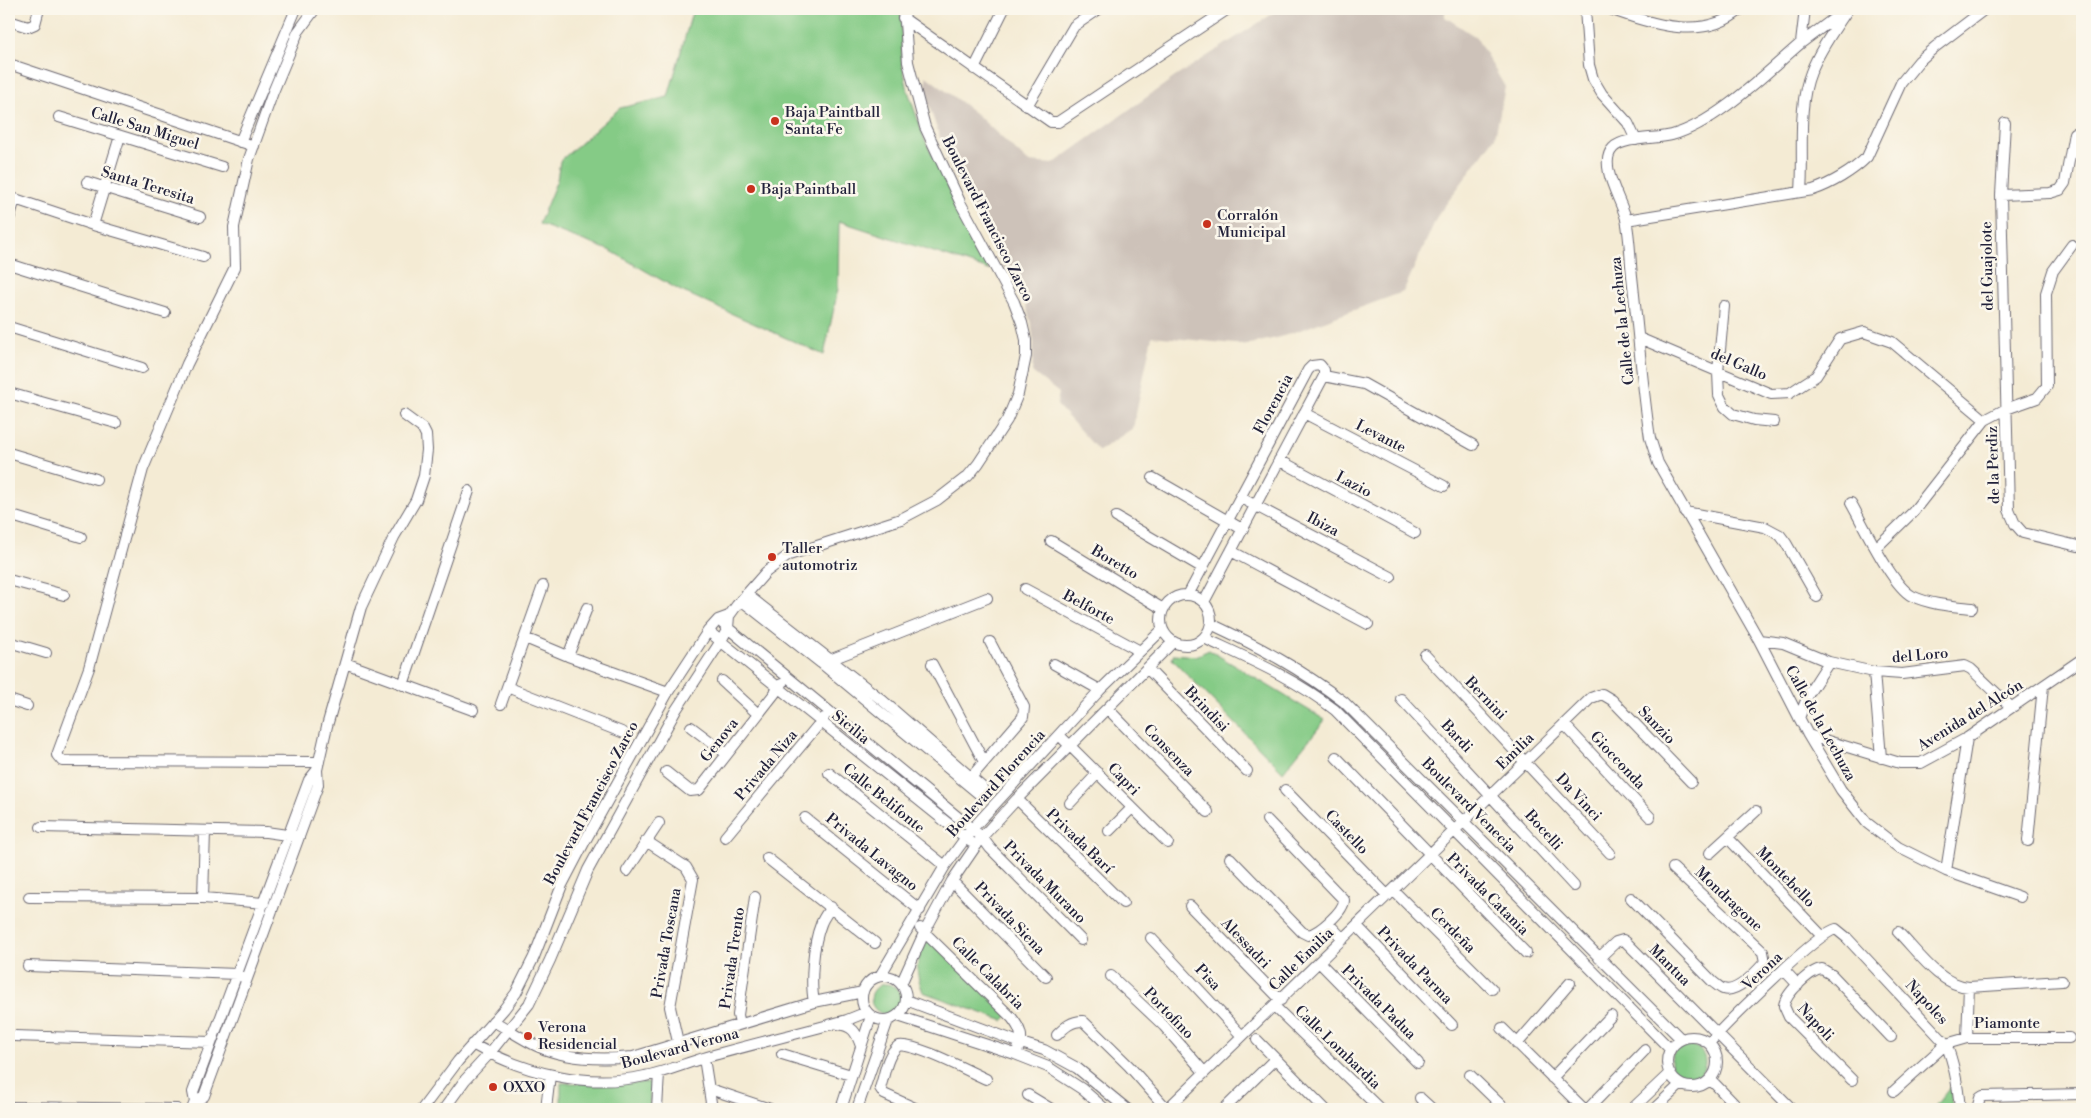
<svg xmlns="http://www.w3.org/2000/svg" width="2091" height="1118" font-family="'Libre Bodoni',serif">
<rect width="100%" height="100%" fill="#fbf7ec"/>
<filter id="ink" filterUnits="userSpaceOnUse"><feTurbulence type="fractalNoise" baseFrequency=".02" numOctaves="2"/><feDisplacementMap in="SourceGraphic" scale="10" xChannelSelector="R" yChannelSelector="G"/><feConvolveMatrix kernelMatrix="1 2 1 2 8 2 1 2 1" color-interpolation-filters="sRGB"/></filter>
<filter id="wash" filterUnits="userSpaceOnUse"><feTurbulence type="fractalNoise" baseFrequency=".0096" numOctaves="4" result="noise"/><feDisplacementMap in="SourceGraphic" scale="20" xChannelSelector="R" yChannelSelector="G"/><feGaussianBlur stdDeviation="1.12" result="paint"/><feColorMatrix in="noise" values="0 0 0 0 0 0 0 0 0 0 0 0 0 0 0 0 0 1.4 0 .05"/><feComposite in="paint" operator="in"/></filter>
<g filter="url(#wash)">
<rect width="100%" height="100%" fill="#f4ebd4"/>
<path fill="#cdc2b9" d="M1280 9H1445V17L1476 37 1505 87 1495 137 1438 215 1403 292 1281 337 1245 345 1152 336 1133 428 1099 451 1057 405 1059 393 1032 372 1034 344 1032 327 1023 296 1007 274 984 233 950 167 926 97V76L975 113 1028 162 1053 164 1175 77Z"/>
<path fill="#85cb86" stroke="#547660" d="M693 9H901L902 63 908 91 924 138 989 270 839 221 838 289 824 355 679 290 611 251 539 224 557 180 560 161 620 108 668 97Z
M1209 650 1325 720 1283 772 1172 659 1174 654 1196 656Z
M928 938 1008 1014 1004 1021 923 992C913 965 917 963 928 938Z
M871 999a15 15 0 1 1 30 0a15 15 0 1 1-30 0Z
M1671 1062a17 17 0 1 1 34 0a17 17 0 1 1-34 0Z
M561 1083H650V1109L561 1108Z
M1951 1086 1952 1109H1932L1934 1108Z"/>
</g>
<g filter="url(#ink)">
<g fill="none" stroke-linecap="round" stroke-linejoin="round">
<g stroke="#6c6871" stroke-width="12">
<path id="minor" d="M315 9 298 32 273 92 249 159 234 227 235 267 187 364 143 469 89 668 57 755 62 761 319 762
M1585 9 1589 65 1593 79 1602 94 1628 123 1636 140
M1610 9C1652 24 1704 42 1741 9
M1805 9 1801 43C1766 73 1716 123 1672 135 1657 139 1623 137 1613 148 1597 164 1622 201 1626 219 1630 238 1630 257 1632 276 1638 330 1642 385 1650 438L1658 463 1759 640 1808 735 1841 790 1867 823 1898 847 1946 871 2020 897
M903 18 1051 122H1058L1228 9
M9 21 28 27 35 24 39 9
M1801 43 1844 11
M9 64 254 146
M974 69 1004 9
M1027 106 1074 26 1099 9
M59 117 222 167
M2005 123 2001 195 2009 510 2015 524 2023 533 2082 547
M240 142 296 9
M87 182 200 217
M1801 191C1804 154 1797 106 1811 72 1820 49 1835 29 1848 9
M2001 195 2050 193 2060 190 2065 183 2074 133
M9 197 93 225 203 257
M9 219 15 199
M1626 220 1813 190C1831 184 1853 171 1867 157L1901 83 1919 61 1935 47 1985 9
M93 225 120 136
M9 264 165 313
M1724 306 1718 372 1719 395 1725 407 1733 414 1754 420 1774 422
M9 327 142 368
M1639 338 1771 394 1790 393 1802 385 1816 376 1840 339 1864 332 1892 342 1985 420
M1324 376 1364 384 1473 445
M9 393 116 423
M1304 413 1444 486
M9 453 96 479
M1279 460 1415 533
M1153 478 1242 529
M1241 498 1391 577
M1851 503C1863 524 1892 586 1912 596 1931 605 1952 606 1972 608
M1685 512 1765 527 1780 535 1786 543 1817 597
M9 515 81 537
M1116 517 1203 568
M1051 541 1163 609
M1876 548 1913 512 1985 420 2006 409 2037 398 2047 386 2046 293 2053 271 2072 245
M1231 551 1368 624
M9 580 64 595
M1025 589 1140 651
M1161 620a25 25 0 1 1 50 0a25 25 0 1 1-50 0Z
M1188 595 1308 370 1312 366 1320 365 1324 370V376L1204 602
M741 600 821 663 979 794 983 793 982 787 882 700 746 594
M723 624 982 837 990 848 1081 940
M1211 624C1260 647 1301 669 1344 702L1681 1039
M708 631 971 842
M525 638 568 656 668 692
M1204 638C1251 660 1294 678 1335 710L1670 1049
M1759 640 1783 643 1829 662 1874 672 1902 674 1965 666 1971 669 2011 707
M9 642 46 653
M1425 655 1610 853
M568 656 587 608
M827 661 987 598
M345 663 473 710
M932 664 984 762
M1054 664 1100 690
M1147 668 1247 771
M1874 672 1881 758
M722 681 758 714
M403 685 469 491
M507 687 624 733
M1401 699 1574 886
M9 700 27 706
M501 704 543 586
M1108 709 1208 812
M1799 718 1809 693 1829 662
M1564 724 1650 817
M691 727 727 754
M1059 735 1168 843
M1808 735 1900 763H1921L1967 738 2082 659
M1336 757 1526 953
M666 772 690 791 699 790 782 684
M829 773 945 866
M967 782 1023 717 1024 707 990 642
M1285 790 1388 896
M1017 799 1123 903
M1070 803 1098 773
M805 818 920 910
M41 827 266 832 294 836
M1109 831 1132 808
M725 837 824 718
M1728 838 1822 936
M646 841 686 867 693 879 670 1007 678 1042
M2028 841 2043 686
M1710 853 1756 811
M767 858 875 943
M1230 858 1302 932 1308 935C1319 933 1344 911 1344 900L1267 820
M627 871 659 823
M1946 871 1967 738
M952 881 1046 977
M1394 891 1492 989
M29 897 203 898 264 903
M203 898 205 831
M1631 898 1713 982C1716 984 1720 988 1723 989 1737 994 1757 971 1765 962L1763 952 1673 868
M1190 906 1281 1000
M1328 923 1343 939
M1357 926 1452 1025
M920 928 1012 1018C1019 1027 1025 1037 1018 1049
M1898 932C1918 952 1939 985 1969 987L2062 981
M1151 938 1242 1036
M1599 958 1616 942 1623 940 1626 942 1792 1109
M1319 962 1418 1063
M28 966 237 974 243 977
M1784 970 1798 985
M862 998a22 22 0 1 1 44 0a22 22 0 1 1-44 0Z
M880 976 945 866 972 829 1100 690 1162 630
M1111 976 1164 1026 1204 1072
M901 984 925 931 952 881 982 837 1017 799 1173 642
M906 1000 1021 1043 1044 1050 1077 1068 1127 1109
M814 1002C810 982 813 944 821 924 823 918 827 913 831 907
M1274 1006 1380 1109
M898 1016 1015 1054 1048 1067 1082 1089 1105 1109
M493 1021C508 1029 522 1039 537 1046 567 1060 602 1060 633 1057L814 1002 863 992
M740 1024 738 1015 755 897
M838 1024C853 1026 856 1032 861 1046
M1502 1028 1584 1109
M1057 1035C1065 1027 1071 1021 1083 1021L1129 1066 1167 1109
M14 1036 211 1042
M1667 1062a25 25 0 1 1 50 0a25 25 0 1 1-50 0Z
M1967 1038 1969 987
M1257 1040 1325 1109
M1709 1043C1726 1024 1817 933 1836 929L1847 938 1946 1044C1955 1065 1958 1086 1960 1109
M472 1044C524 1073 586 1089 645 1076 666 1072 686 1063 707 1057 753 1044 800 1033 847 1020L867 1012
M1517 1044 1570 983
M782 1054 851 1075
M704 1058 712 1109
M1470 1075 1505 1109
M1552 1078 1611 1016
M1710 1079 1739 1109
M1852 1080 1789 1017 1784 1006C1785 994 1810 970 1822 969L1832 975 1891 1037
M710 1089 770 1109
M1894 1091 1946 1044 1967 1038H2069
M1028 1095 1051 1109
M1420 1098 1432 1109
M195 1102 193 1092 309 780 317 770
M9 1107 177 1109
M192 1109 195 1102 204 1096 318 785 317 770 327 726 361 607 394 537 416 500 424 476 427 450 426 435 423 429 404 415
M422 1109 458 1061 504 1009 516 993 534 957 562 885 585 841 668 692 708 631 718 620 729 616
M444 1109 465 1080 489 1054 529 1004 550 960 588 870 676 710 721 641 728 628 729 616 737 605 766 572 789 555 901 519 937 500 968 476 978 464 1007 420 1018 394 1026 356V340L1022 323 1014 302 961 204 925 127 908 62 904 9
M546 1109 550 1075
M657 1109 659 1073
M841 1109 871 1016
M857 1109 888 1020
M917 1109 884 1094 880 1088C885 1074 886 1056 898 1046 914 1042 968 1071 986 1079
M1167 1109 1591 698 1602 694 1612 700 1691 782
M1224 1109 1275 1059
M1588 1109 1645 1050
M1632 1109 1670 1073
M1654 1109 1680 1085
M1977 1109 1980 1098 1983 1096 2082 1094"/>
</g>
<use href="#minor" stroke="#fff" stroke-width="10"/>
</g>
</g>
<g fill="#c8321e" stroke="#fbf7ec" stroke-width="2">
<circle cx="775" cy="121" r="5"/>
<circle cx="751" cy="189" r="5"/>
<circle cx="1207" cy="224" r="5"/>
<circle cx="772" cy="557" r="5"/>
<circle cx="528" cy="1036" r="5"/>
<circle cx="493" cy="1087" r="5"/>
</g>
<g text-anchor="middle" stroke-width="5" stroke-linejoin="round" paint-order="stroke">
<g font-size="15" fill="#22223b" stroke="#fbf7ec" text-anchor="start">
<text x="785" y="117">Baja Paintball<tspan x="785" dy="17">Santa Fe</tspan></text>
<text x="761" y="194">Baja Paintball</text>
<text x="1217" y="220">Corralón<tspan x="1217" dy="17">Municipal</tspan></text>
<text x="782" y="553">Taller<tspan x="782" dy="17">automotriz</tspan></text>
<text x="538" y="1032">Verona<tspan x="538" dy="17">Residencial</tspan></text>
<text x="503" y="1092">OXXO</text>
</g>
<g font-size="15" fill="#22223b" stroke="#fbf7ec">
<text transform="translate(145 128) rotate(17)" y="5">Calle San Miguel</text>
<text transform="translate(148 185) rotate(17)" y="5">Santa Teresita</text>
<text transform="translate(988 219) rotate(63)" y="5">Boulevard Francisco Zarco</text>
<text transform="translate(1987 266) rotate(-91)" y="5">del Guajolote</text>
<text transform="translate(1622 321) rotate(-96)" y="5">Calle de la Lechuza</text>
<text transform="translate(1739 364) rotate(23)" y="5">del Gallo</text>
<text transform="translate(1273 404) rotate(-62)" y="5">Florencia</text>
<text transform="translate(1381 436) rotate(27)" y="5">Levante</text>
<text transform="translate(1993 465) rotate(-92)" y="5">de la Perdiz</text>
<text transform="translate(1354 484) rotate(28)" y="5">Lazio</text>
<text transform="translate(1323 524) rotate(28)" y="5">Ibiza</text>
<text transform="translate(1115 562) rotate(31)" y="5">Boretto</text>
<text transform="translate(1089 607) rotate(28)" y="5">Belforte</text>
<text transform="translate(1920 655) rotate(-5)" y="5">del Loro</text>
<text transform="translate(1486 698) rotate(46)" y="5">Bernini</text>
<text transform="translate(1207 709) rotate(46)" y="5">Brindisi</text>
<text transform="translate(1970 715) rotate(-32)" y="5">Avenida del Alcón</text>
<text transform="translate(1821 723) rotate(61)" y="5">Calle de la Lechuza</text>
<text transform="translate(1657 725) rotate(46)" y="5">Sanzio</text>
<text transform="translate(851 727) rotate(39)" y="5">Sicilia</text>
<text transform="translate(1457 736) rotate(47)" y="5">Bardi</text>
<text transform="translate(719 740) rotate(-52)" y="5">Genova</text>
<text transform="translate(1169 750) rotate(46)" y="5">Consenza</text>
<text transform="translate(1515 751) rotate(-44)" y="5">Emilia</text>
<text transform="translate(1618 760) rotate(47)" y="5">Giocconda</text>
<text transform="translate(766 765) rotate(-50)" y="5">Privada Niza</text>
<text transform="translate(1124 779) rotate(46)" y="5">Capri</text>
<text transform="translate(996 783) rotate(-48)" y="5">Boulevard Florencia</text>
<text transform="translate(1579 797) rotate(47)" y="5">Da Vinci</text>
<text transform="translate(884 798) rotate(39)" y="5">Calle Belifonte</text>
<text transform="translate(591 803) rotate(-62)" y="5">Boulevard Francisco Zarco</text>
<text transform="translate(1469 805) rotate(45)" y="5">Boulevard Venecia</text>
<text transform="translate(1544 830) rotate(48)" y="5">Bocelli</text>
<text transform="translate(1347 832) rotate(46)" y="5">Castello</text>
<text transform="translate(1080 841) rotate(44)" y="5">Privada Barí</text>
<text transform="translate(872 852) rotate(39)" y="5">Privada Lavagno</text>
<text transform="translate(1786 877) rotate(46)" y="5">Montebello</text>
<text transform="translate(1045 882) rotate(45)" y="5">Privada Murano</text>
<text transform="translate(1488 894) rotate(45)" y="5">Privada Catania</text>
<text transform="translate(1729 899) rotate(43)" y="5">Mondragone</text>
<text transform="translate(1010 918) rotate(46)" y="5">Privada Siena</text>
<text transform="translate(1453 930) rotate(45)" y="5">Cerdeña</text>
<text transform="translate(666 943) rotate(-80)" y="5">Privada Toscana</text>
<text transform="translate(1246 943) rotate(46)" y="5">Alessadri</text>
<text transform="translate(732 958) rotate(-82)" y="5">Privada Trento</text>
<text transform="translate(1301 959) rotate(-44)" y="5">Calle Emilia</text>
<text transform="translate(1415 965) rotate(46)" y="5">Privada Parma</text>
<text transform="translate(1670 965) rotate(45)" y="5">Mantua</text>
<text transform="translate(1762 971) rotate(-43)" y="5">Verona</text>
<text transform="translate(988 973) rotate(45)" y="5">Calle Calabria</text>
<text transform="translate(1208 977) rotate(47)" y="5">Pisa</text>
<text transform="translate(1379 1002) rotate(45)" y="5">Privada Padua</text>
<text transform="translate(1927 1002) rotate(47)" y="5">Napoles</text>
<text transform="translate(1169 1013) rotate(46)" y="5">Portofino</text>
<text transform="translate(1816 1022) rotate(47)" y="5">Napoli</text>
<text x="2007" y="1028">Piamonte</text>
<text transform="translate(1338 1047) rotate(44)" y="5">Calle Lombardia</text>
<text transform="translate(680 1048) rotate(-15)" y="5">Boulevard Verona</text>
</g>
</g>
<rect width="2091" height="1118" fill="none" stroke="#fbf7ec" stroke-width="30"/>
</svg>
